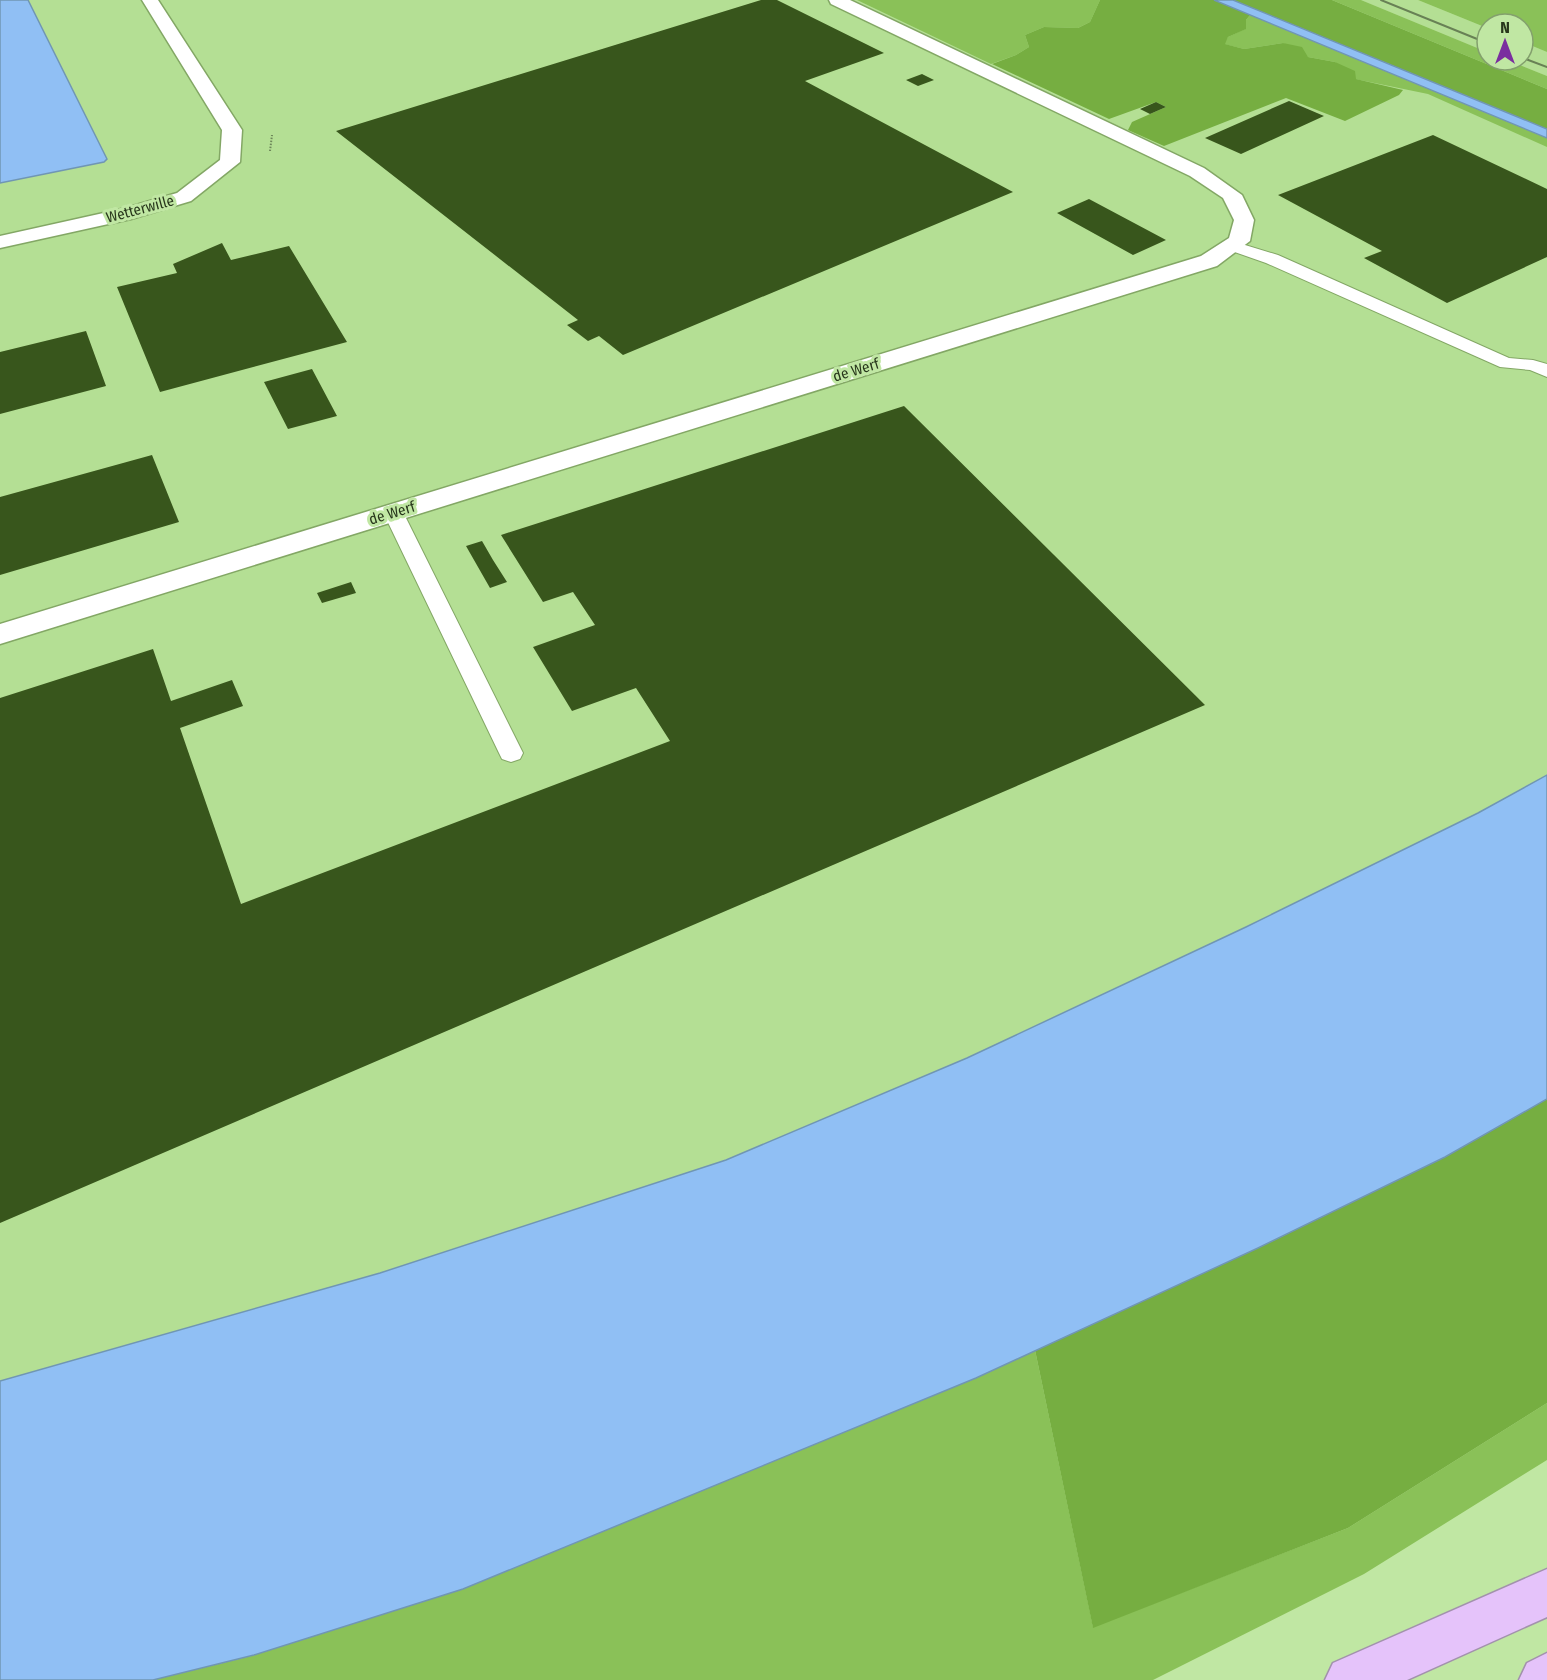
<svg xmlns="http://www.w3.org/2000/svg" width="1547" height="1680" font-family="'Fira Sans Condensed',sans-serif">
<rect width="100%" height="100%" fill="#c0e7a3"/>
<path fill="#b4df94" d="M15 0H1262L1547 115V923L0 1530V172Z
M1361 0H1418L1487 28V52Z
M1523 42 1547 52V76L1507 60H1523Z"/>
<path fill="#8ac158" d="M857 0H1100L1090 22 1078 28 1044 27 1025 35 1029 47 1016 55 991 64Z
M1332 0H1361L1487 52V60H1507L1547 76V89Z
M1418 0H1547V52L1523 42V24H1487V28Z
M1250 15 1547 138V147L1428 94 1355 79 1335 62 1308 57 1283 43 1244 49 1224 44 1228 37 1245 29 1246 20Z
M1035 1350 1093 1627 1348 1528 1547 1403V1460L1364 1574 1153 1680H153L255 1655 818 1441 976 1378Z"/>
<path fill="#76ae41" d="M1100 0H1214L1250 15 1246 20V29L1228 37 1225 44 1244 49 1283 43 1302 47 1308 57 1335 62 1355 71 1356 79 1403 90 1399 95 1345 121 1286 98 1164 146 1128 130 1132 122 1166 107 1156 102 1109 119 992 64 1016 55 1029 47 1025 35 1044 27 1078 28 1090 22Z
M1233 0H1332L1547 89V129Z
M1547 1099V1403L1348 1528 1093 1628 1035 1350 1258 1248 1445 1157Z"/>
<path fill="#90bff4" stroke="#7096b3" stroke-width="1.5" d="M0 0H28L107 159 104 162 0 183Z
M1214 0H1233L1547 129V138Z
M1547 775V1099L1445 1157 1258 1248 976 1378 463 1589 254 1655 153 1680H0V1381L380 1273 726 1160 967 1058 1246 927 1478 813Z"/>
<path fill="#38561c" d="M761 0H777L884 53 805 81 1013 192 623 355 599 336 588 341 567 325 578 320 336 131Z
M922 74 934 80 918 86 906 80Z
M1289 101 1324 116 1241 154 1205 138Z
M1156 102 1166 107 1150 114 1140 109Z
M1433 135 1547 189V257L1447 303 1364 258 1382 251 1278 195Z
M1089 199 1166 240 1133 255 1057 213Z
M222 243 231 260 289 246 347 342 160 392 117 287 177 273 173 264Z
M86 331 106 386 0 414V352Z
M312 369 337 416 288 429 264 382Z
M904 406 1205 705 0 1223V698L153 649 171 701 232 680 243 706 180 728 241 904 670 741 636 688 572 711 533 647 595 625 573 592 543 602 501 535Z
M152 455 179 522 0 575V497Z
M482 541 493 560 507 582 490 588 466 546Z
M351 582 356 593 322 603 317 593Z"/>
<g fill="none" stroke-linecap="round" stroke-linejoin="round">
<g stroke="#83a765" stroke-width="2">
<path id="service" d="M1232 241 1278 255 1509 358 1533 360 1547 364V377L1530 370 1500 367 1266 263 1226 249 1224 246Z
M393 505 400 507 403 512 523 753 520 759 511 762 502 759 499 753 383 512 386 507Z"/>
</g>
<g stroke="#83a765" stroke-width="3">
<path id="minor" d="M829 0H850L1204 168 1242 195 1254 220 1250 241 1217 266 0 644V624L1201 256 1229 238 1234 220 1223 198 1190 176 831 4Z"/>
</g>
<g stroke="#83a765" stroke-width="3">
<path id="tertiary" d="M142 0H158L242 130 240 162 191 201 131 219 0 248V236L126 208 177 193 220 160 222 130Z"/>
</g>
<g stroke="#a292ac" stroke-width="3">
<path id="motorway" d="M1547 1569V1617L1407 1680H1325L1333 1663Z
M1547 1653V1680H1519L1527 1663Z"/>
</g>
<path stroke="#6d8759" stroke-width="2" stroke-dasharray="1.5 1.5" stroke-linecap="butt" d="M270 151 272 135"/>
<use href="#service" fill="#fff" fill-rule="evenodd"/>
<use href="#minor" fill="#fff" fill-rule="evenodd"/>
<use href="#tertiary" fill="#fff" fill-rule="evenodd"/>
<use href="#motorway" fill="#e5c3fa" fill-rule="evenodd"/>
<path stroke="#688155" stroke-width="2" d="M1381 0 1487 43
M1523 58 1547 67"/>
</g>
<g text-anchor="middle" stroke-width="6" stroke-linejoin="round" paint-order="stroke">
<g font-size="15" fill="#27361b" stroke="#c0e7a3">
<text transform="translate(140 209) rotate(-15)" y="5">Wetterwille</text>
<text transform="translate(856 370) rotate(-17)" y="5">de Werf</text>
<text transform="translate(392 513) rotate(-17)" y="5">de Werf</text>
</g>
</g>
<g transform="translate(1505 42)"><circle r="28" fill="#c0e7a3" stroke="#83a06d" stroke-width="1.5"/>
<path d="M0-4.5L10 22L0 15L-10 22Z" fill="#7a2e9f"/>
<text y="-9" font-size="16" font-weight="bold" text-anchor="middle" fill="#27361b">N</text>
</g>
</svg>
